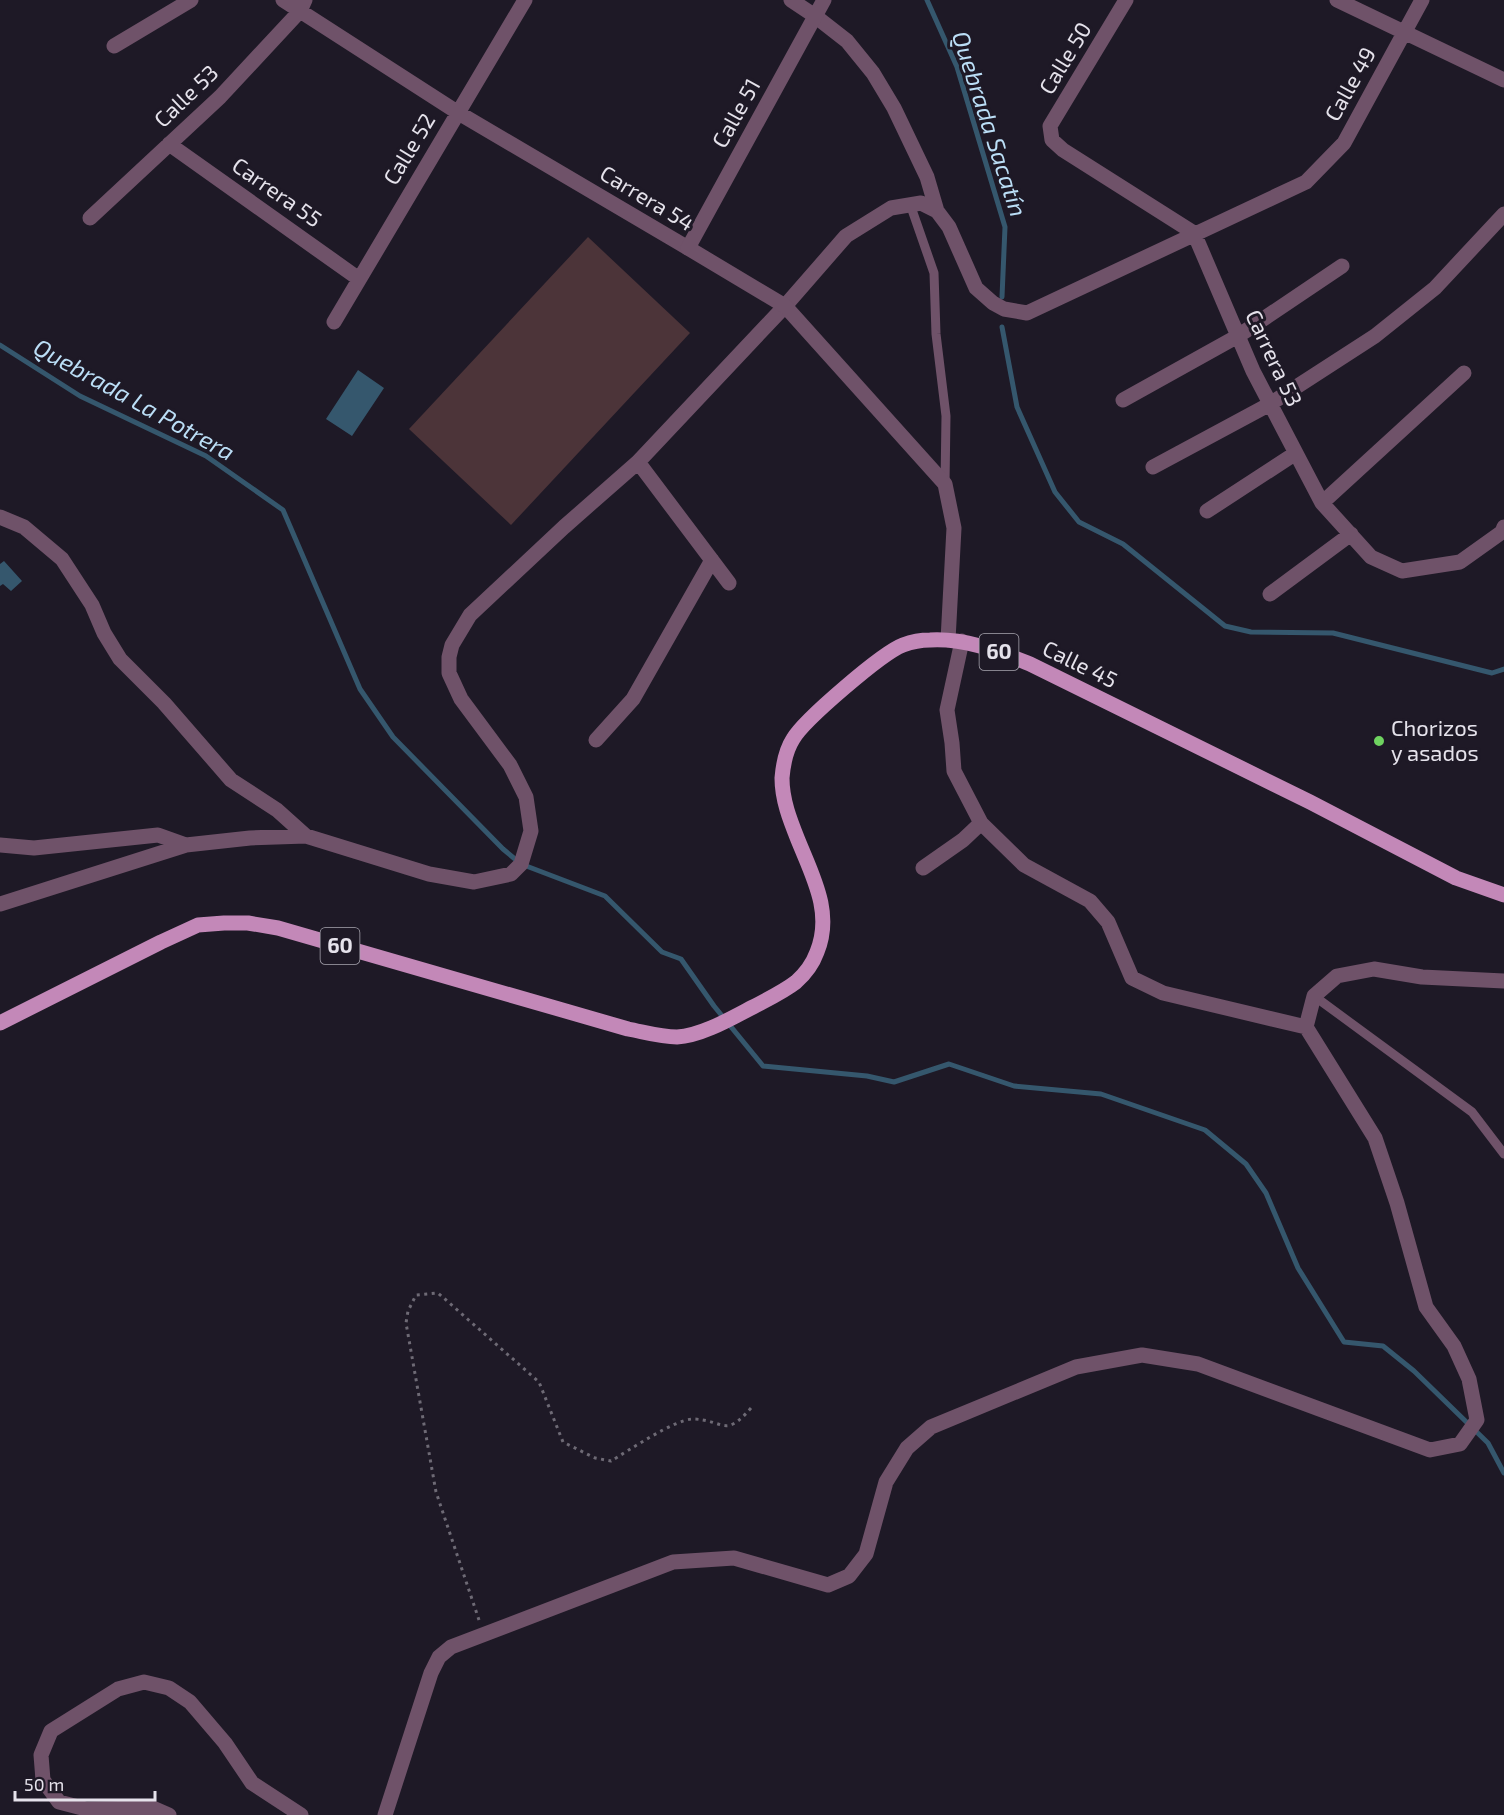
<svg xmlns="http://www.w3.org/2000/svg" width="1504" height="1815" font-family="'Exo 2',sans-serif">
<rect width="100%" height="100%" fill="#1e1926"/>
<path fill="#4c3439" d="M588 237 690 333 511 525 409 429Z"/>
<path fill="#35576d" d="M358 370 384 388 352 436 326 419Z
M4 561 22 581 11 591 3 584 0 586V564Z"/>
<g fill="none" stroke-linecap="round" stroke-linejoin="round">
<path stroke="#35576d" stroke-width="5" d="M927 0 957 67 1005 227 1002 297
M1002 327 1017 407 1055 492 1079 522 1123 544 1225 626 1251 632 1333 633 1492 673 1504 669
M0 345 80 396 206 456 283 510 360 689 393 737 503 849 521 864 605 896 662 952 681 959 714 1006 763 1066 867 1076 894 1082 949 1064 1014 1086 1101 1094 1205 1130 1246 1164 1266 1193 1298 1268 1344 1342 1383 1346 1414 1371 1488 1443 1504 1473"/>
<path stroke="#6e6a75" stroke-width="3" stroke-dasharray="3 4.5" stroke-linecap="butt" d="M479 1620 436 1492 406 1323 408 1311 416 1295 438 1293 539 1382 563 1442 595 1458 611 1461C628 1451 675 1419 693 1419 725 1420 724 1439 751 1408"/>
<path stroke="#6f5269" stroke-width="9" d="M910 204 934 273 936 334 946 416 945 484
M1314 996 1472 1112 1504 1154"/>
<path stroke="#6f5269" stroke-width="15" d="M283 0 457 112 688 248
M1126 0 1050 126 1052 140 1063 150 1194 233 1253 371 1322 503 1371 557 1402 571 1460 562 1502 532 1504 527
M1337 0 1504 80
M815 16 847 41 873 73 894 108 927 177 937 211 949 227 976 288 993 303 1004 309 1027 313 1306 182 1344 143 1422 0
M114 46 191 0
M169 144 359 279
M90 218 220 97 300 11 305 0
M334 322 525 0
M1123 400 1238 336 1342 266
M638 462 729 583
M1153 467 1270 404 1375 336 1435 288 1504 214
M1322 503 1464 373
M1207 511 1296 453
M0 517 24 527 62 559 92 605 104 633 120 659 164 703 231 780 277 810 306 836
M1270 594 1351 534
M596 740 633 699 712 560
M981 823 1024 865 1090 901 1108 922 1132 978 1163 993 1306 1027
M0 845 34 848 158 835 186 845 250 838 306 836 429 874 474 882 511 874 521 864 531 831 526 797 510 765 461 699 449 673V657L452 645 470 615 564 527 638 462 785 306 846 236 891 208 921 203 937 211
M923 868 963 840 981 823 954 771 952 743 947 710 962 641
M0 904 186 845
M169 1815 153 1808 86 1809 59 1802 43 1780 41 1755 51 1731 118 1689 144 1682 169 1688 190 1702 225 1743 252 1783 301 1815
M385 1815 431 1673 439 1657 451 1647 673 1562 734 1558 828 1585 849 1576 866 1554 886 1482 907 1448 931 1427 1076 1367 1142 1355 1198 1364 1430 1450 1460 1444 1477 1420 1469 1379 1454 1346 1426 1307 1397 1203 1375 1138 1306 1027 1314 996 1337 976 1374 969 1422 977 1504 981"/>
<path stroke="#6f5269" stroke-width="15" d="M791 0 815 16
M824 0 688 248 785 306 945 484 954 528 948 640"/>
<path stroke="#c388b8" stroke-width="15" d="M0 1023 161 942 198 925 224 923H248L278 928 628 1029C644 1032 661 1037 677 1037 701 1036 732 1018 753 1007 768 999 783 992 796 982 805 974 813 963 817 952 833 913 813 877 798 840 790 820 782 800 782 778 783 766 786 750 793 739 804 720 882 653 903 645 911 642 921 640 930 640 966 638 997 651 1030 664L1310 802 1456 878 1504 895"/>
</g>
<circle fill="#6fd360" stroke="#1e1926" stroke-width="2" cx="1379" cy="741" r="6"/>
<g text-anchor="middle" stroke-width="6" stroke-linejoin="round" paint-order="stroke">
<g fill="#1e1926" stroke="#a9a6b0" stroke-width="1.5">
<rect x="979.5" y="634" width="39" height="36" rx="4.5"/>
<rect x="320.5" y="928" width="39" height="36" rx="4.5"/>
</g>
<g font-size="21" font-weight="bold" fill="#e5e2eb">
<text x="999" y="659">60</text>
<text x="340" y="953">60</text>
</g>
<g font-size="22" fill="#e5e2eb" stroke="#1e1926">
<text transform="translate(1065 58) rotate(-59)" y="8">Calle 50</text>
<text transform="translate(1350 84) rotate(-61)" y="8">Calle 49</text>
<text transform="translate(186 96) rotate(-44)" y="8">Calle 53</text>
<text transform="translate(736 113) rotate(-61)" y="8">Calle 51</text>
<text transform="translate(409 149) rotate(-59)" y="8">Calle 52</text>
<text transform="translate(277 192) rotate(35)" y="8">Carrera 55</text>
<text transform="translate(647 198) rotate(31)" y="8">Carrera 54</text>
<text transform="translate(1274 358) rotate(65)" y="8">Carrera 53</text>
<text transform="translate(1080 664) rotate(26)" y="8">Calle 45</text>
</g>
<g font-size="22" fill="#e5e2eb" stroke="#1e1926" text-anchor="start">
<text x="1391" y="736">Chorizos<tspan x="1391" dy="25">y asados</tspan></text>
</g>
<g font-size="24" font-style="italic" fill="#bbdef6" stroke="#1e1926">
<text transform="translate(989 124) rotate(72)" y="8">Quebrada Sacatín</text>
<text transform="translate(134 400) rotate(29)" y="8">Quebrada La Potrera</text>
</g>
</g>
<path d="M15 1791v9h140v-9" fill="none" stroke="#e5e2eb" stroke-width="3"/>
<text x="24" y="1791" font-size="18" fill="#e5e2eb" stroke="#1e1926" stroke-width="4.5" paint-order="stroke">50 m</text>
</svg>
